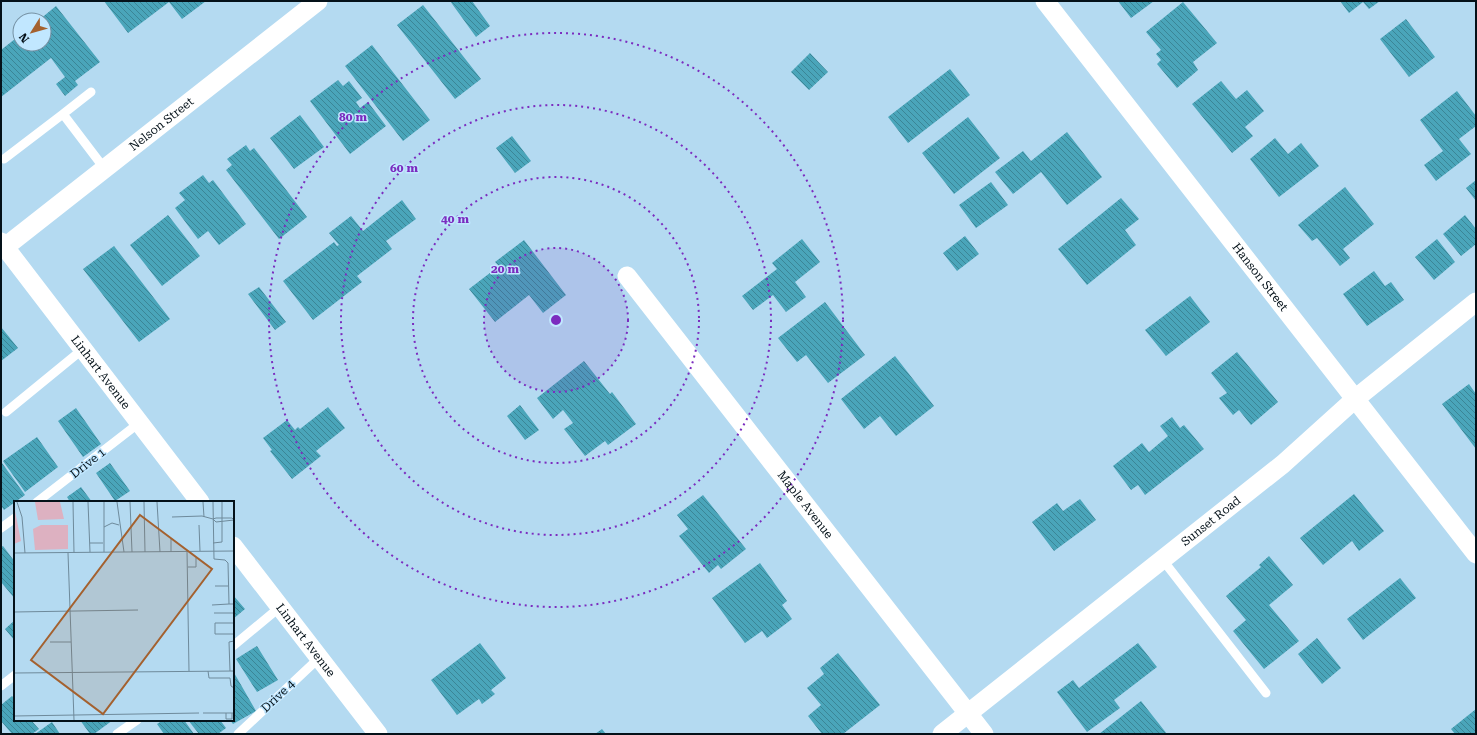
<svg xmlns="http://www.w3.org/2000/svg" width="1477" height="735" font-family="'Roboto Serif',serif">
<defs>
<pattern id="building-back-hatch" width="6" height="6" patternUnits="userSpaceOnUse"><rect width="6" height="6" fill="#4aa5ba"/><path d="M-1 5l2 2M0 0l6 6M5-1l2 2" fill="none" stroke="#3b8596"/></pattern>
</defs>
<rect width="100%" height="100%" fill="#b4daf1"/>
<path fill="url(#building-back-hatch)" d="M104 1H206L182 19 169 2 128 33Z
M450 1H472L490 26 476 37Z
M1118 1H1154L1131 18Z
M1340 1H1380L1369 9 1363 2 1349 13Z
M1183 2 1217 43 1193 62 1198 70 1177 88 1157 64 1161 60 1156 54 1161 50 1146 32Z
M423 5 481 79 455 99 397 25Z
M56 6 100 62 75 81 78 85 65 96 56 84 65 77 51 58 1 97V50L20 35V44H44V20H39Z
M1406 19 1435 57 1409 77 1380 39Z
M372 45 430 120 403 141 345 66Z
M810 53 828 72 809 90 791 72Z
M950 69 970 95 908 143 888 117Z
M338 80 343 86 349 81 362 98 356 102 360 108 368 102 386 126 350 154 310 101Z
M1221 81 1236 99 1247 90 1264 111 1245 127 1253 136 1232 153 1192 104Z
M1457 91 1476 116V126L1459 139 1471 154 1436 181 1424 165 1443 151 1420 120Z
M300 115 324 147 294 169 270 138Z
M968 117 1000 158 954 194 922 153Z
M1067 132 1102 177 1067 205 1041 172 1013 194 995 172 1023 151 1031 161Z
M512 136 531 161 515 173 496 148Z
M1275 138 1288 154 1301 143 1319 166 1279 197 1250 159Z
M246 145 250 151 254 148 307 217 279 239 226 170 232 165 227 159Z
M203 175 209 183 213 180 246 224 219 245 208 231 198 239 175 208 185 200 179 193Z
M1476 180V201L1466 188Z
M991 182 1008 205 976 228 959 205Z
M1345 187 1374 224 1343 249 1350 258 1340 266 1317 238 1312 241 1298 225Z
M1121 198 1139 219 1125 230 1136 245 1087 285 1058 249Z
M402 200 416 219 386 241 392 249 357 276 362 282 313 320 283 281 334 242 337 246 339 245 329 233 351 216 363 231Z
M168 215 200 256 162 286 130 245Z
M1465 215 1476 229V244L1461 256 1443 234Z
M965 236 979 254 957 271 943 253Z
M802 239 820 262 795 282 806 297 786 312 773 295 753 310 742 296 777 269 772 263Z
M1437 239 1455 262 1434 280 1415 257Z
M524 240 566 295 543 313 529 295 495 322 469 289 499 266 495 262Z
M114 246 170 319 139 342 83 269Z
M1374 271 1385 286 1391 282 1404 300 1367 326 1343 294Z
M259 287 286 322 275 330 248 294Z
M1190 296 1210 322 1166 356 1145 330Z
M825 302 865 355 828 383 806 355 797 362 778 338Z
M1 327 18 348 1 361Z
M1237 352 1278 402 1251 425 1239 410 1233 415 1219 398 1227 393 1211 373Z
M895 356 934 406 896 436 880 416 864 429 841 399Z
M584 361 610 394 612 392 636 424 608 445 605 441 585 456 564 429 573 423 563 410 553 419 537 398Z
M1469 384 1476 394V449L1442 404Z
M520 405 539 430 525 440 507 416Z
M328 407 345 428 316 451 321 456 292 479 270 451 272 450 263 438 287 420 295 430 298 427 300 429Z
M76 408 101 444 83 457 58 421Z
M1172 417 1180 428 1184 425 1204 449 1145 495 1138 485 1131 490 1113 466 1142 443 1149 452 1168 436 1160 426Z
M37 437 58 467 25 492 3 461Z
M2 463 25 495 4 510 1 506V464Z
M110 463 130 491 115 501 96 473Z
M81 487 92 502H70L67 497Z
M1354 494 1384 531 1359 551 1352 541 1323 565 1300 538Z
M703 495 746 549 721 569 718 565 709 573 679 536 688 529 677 515Z
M1080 499 1096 520 1054 551 1032 522 1057 503 1063 511Z
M3 546 15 562V599L1 582V547Z
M1269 556 1293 585 1269 605 1299 641 1264 669 1233 631 1246 620 1226 596 1261 567 1259 565Z
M760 563 787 601 782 605 792 619 767 638 762 631 745 643 712 598Z
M1400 578 1416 598 1363 640 1347 619Z
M233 595 245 609 233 619Z
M15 620V641L5 629Z
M1317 638 1341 668 1322 684 1298 654Z
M480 643 506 678 491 690 495 694 482 704 479 699 457 715 431 680Z
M1138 643 1157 667 1114 700 1120 708 1087 732 1057 692 1073 680 1079 688Z
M257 646 278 680 257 692 236 659Z
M838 653 880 705 843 734H822L808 716 821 705 807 688 824 674 820 668Z
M233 671 256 711 233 724 230 720H233Z
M12 696 15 700V720H31L39 729 32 734H12L1 721V705Z
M1141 701 1167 734H1099Z
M1476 709V734H1455L1451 729Z
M80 720H113L94 734H90Z
M163 720H184L194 734H164L157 724Z
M188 720H220L226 728 218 734H199Z
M52 722 60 734H35Z
M602 729 606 734H595Z"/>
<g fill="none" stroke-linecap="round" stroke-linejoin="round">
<path stroke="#fff" stroke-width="9" d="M63 114 91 92
M4 159 63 114 104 168
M6 412 83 349
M37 502 139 423
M1 528 15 518
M1162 559 1266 693
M233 646 280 607
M1 686 15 675
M117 734 137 720
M238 734 319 658"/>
<g stroke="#fff" stroke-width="19">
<path id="s1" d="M1045 1 1476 554"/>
<path id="s2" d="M1 242 200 502"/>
<path id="s3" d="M5 247 318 1"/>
<path id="s4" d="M627 276 984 734"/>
<path id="s5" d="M233 546 378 734"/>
<path id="s6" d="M942 734 1283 464 1355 399 1476 302"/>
</g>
</g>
<circle cx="556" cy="320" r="72" fill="#7b2cbf" fill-opacity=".12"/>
<g fill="none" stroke="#7b2cbf" stroke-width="2" stroke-dasharray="2 4">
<circle cx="556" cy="320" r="72"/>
<circle cx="556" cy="320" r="143"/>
<circle cx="556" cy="320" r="215"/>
<circle cx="556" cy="320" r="287"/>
</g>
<g text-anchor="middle" stroke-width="3" stroke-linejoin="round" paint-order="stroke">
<g font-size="12" fill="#041119" stroke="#c1e7ff">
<text dy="4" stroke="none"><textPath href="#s3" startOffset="199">Nelson Street</textPath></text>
<text dy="4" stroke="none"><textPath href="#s1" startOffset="350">Hanson Street</textPath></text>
<text dy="4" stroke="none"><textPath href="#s2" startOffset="164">Linhart Avenue</textPath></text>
<text transform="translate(88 463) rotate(-38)" y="4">Drive 1</text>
<text dy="4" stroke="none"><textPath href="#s4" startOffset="290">Maple Avenue</textPath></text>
<text dy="4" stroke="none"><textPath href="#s6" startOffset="343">Sunset Road</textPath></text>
<text dy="4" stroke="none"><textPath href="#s5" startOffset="119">Linhart Avenue</textPath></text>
<text transform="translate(278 696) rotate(-43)" y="4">Drive 4</text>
</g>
</g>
<g transform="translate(14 501)">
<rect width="220" height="220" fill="#b4daf1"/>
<path d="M21 1H46L50 18 24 19ZM0 5 7 40 0 43ZM27 24H54V48L21 49 19 28Z" fill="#ddb1c1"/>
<path fill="none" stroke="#6e8a9b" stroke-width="1" d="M3 1 8 16 11 52M59 1 60 52M74 1 76 51M103 1 110 51M116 1 118 51M130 1 131 51M143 1 146 51M189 1 190 16M199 1 200 58 211 59 214 62 215 103H220M158 16 188 15 199 18M202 17H218L220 19 202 21 199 18ZM185 24 186 50M90 26 98 22 105 24M157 38V51M76 42H89M199 42 208 41V1M173 50 175 170M90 51V1M0 52 220 50M54 52 60 219M174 66H182V57M201 85H214M198 104 215 103M0 111 124 109M200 112H220M220 122H201V133H220M36 141H57M194 170 195 177H216L217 185 220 187M216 170 215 141 220 140M0 172 220 170M189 212H220M212 212V218H218V212M0 215 185 212"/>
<path fill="#a4612f" fill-opacity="0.15" stroke="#a4612f" stroke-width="2" d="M126 14 198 68 89 213 17 159Z"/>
<rect width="220" height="220" fill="none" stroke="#041119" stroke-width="2"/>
</g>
<circle cx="556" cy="320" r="6" fill="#7b2cbf" stroke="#c1e7ff" stroke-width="2"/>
<g font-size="12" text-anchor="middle" font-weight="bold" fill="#7b2cbf" stroke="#c1e7ff" stroke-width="3" stroke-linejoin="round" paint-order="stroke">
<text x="353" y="121">80 m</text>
<text x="404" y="172">60 m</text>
<text x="455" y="223">40 m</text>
<text x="505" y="273">20 m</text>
</g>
<rect width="1477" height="735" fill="none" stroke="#041119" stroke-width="4"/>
<g transform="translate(32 32) rotate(233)"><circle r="19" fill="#c1e7ff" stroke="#7591a3"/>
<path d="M0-3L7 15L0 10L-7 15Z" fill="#a4612f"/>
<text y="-6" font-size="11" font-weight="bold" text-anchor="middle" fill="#041119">N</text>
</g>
</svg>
